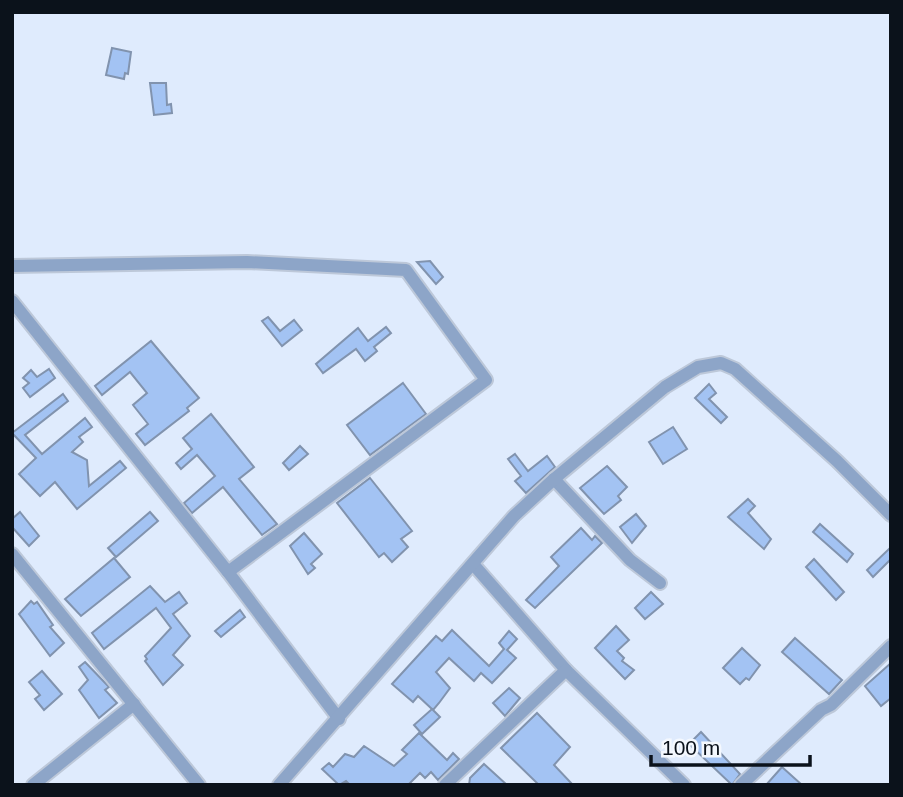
<svg xmlns="http://www.w3.org/2000/svg" width="903" height="797" viewBox="0 0 903 797" font-family="Arial,sans-serif">
<style>
.building{fill:#a3c3f3;stroke:#8193ae;stroke-width:2}
.lines{fill:none;stroke-linecap:round;stroke-linejoin:round}
.minor-casing{stroke:#bdc8d9;stroke-width:16}
.minor{stroke:#8da5c8;stroke-width:12}
</style>
<rect width="100%" height="100%" fill="#dfebfd"/>
<g class="building">
<polygon points="112,48 131,52 128,74 125,73 124,79 106,75"/>
<polygon points="150,83 166,83 167,105 171,104 172,113 154,115"/>
<polygon points="430,261 443,277 436,284 417,262"/>
<polygon points="268,317 280,331 294,320 302,330 282,346 262,321"/>
<polygon points="386,327 391,333 374,347 377,351 365,361 356,349 323,373 316,364 358,328 368,341"/>
<polygon points="151,341 199,398 187,408 189,411 145,445 136,434 148,424 133,405 147,393 130,372 102,395 95,386"/>
<polygon points="49,369 55,378 30,397 23,388 29,383 23,378 31,370 37,377"/>
<polygon points="403,383 426,414 370,455 347,425"/>
<polygon points="709,384 716,393 709,399 727,417 721,423 695,398"/>
<polygon points="63,394 68,401 25,435 42,454 85,418 92,427 79,437 83,442 72,452 87,460 89,486 120,461 126,468 77,509 55,482 40,496 19,474 36,458 12,433"/>
<polygon points="211,414 254,467 239,479 277,524 262,535 223,487 192,513 184,503 215,476 197,455 181,469 176,463 192,449 183,438"/>
<polygon points="673,427 687,449 663,464 649,442"/>
<polygon points="300,446 308,454 289,470 283,463"/>
<polygon points="515,454 528,471 547,456 555,467 526,493 515,481 521,476 508,459"/>
<polygon points="607,466 627,487 618,496 621,500 604,514 580,488"/>
<polygon points="370,478 412,531 401,539 408,547 392,562 384,553 379,557 337,503"/>
<polygon points="748,499 755,506 748,513 771,539 764,549 728,517"/>
<polygon points="20,512 39,536 29,546 12,527 12,519"/>
<polygon points="150,512 158,521 116,557 108,548"/>
<polygon points="636,514 646,526 632,543 620,527"/>
<polygon points="820,524 853,554 847,562 813,532"/>
<polygon points="581,528 592,540 595,536 602,543 535,608 526,600 559,566 551,557"/>
<polygon points="304,533 322,554 311,564 315,568 308,574 290,546"/>
<polygon points="891,547 891,559 873,577 867,570"/>
<polygon points="114,558 130,577 81,616 65,599"/>
<polygon points="814,559 844,592 836,600 806,567"/>
<polygon points="150,586 165,602 179,592 187,603 173,614 190,636 173,655 183,665 163,685 145,661 147,659 145,656 171,628 156,608 104,649 92,633"/>
<polygon points="651,592 663,604 645,619 635,608"/>
<polygon points="31,601 34,604 37,602 53,625 50,627 64,643 50,656 19,614"/>
<polygon points="240,610 245,617 221,637 215,631"/>
<polygon points="616,626 629,640 617,651 624,658 622,661 634,670 625,679 595,648"/>
<polygon points="452,630 489,666 504,649 499,643 509,631 517,639 507,650 516,658 492,683 481,673 474,681 449,658 436,672 450,688 439,703 433,710 418,696 413,702 392,684 436,636 442,641"/>
<polygon points="795,638 842,680 829,694 782,652"/>
<polygon points="742,648 760,665 749,680 746,678 740,684 723,668"/>
<polygon points="85,662 109,687 105,690 117,703 99,718 79,690 88,680 79,667"/>
<polygon points="891,663 891,698 881,706 865,686"/>
<polygon points="42,671 62,694 44,710 35,699 40,695 29,682"/>
<polygon points="509,688 520,698 505,716 493,703"/>
<polygon points="432,709 440,717 422,734 414,725"/>
<polygon points="537,713 570,747 554,765 573,785 539,785 501,748"/>
<polygon points="701,732 740,774 732,785 689,744"/>
<polygon points="419,733 447,760 453,753 459,759 438,780 431,772 425,778 420,773 408,785 350,785 346,781 339,785 322,769 329,763 333,767 345,754 354,757 364,746 394,766 407,754 402,750"/>
<polygon points="484,764 507,785 469,785 470,778"/>
<polygon points="782,767 802,785 766,785"/>
</g>
<g class="lines">
<defs>
<g id="minor">
<polyline points="12,266 247,262 406,270 486,380 228,572"/>
<polyline points="12,301 228,572 339,719"/>
<polyline points="554,479 630,560 660,583"/>
<polyline points="12,554 199,785"/>
<polyline points="473,564 566,670 684,785"/>
<polyline points="33,785 134,704"/>
<polyline points="279,785 514,516 554,479 665,387 698,367 721,363 735,369 837,461 891,515"/>
<polyline points="445,785 566,670"/>
<polyline points="741,785 821,710 831,705 891,646"/>
</g>
</defs>
<use href="#minor" class="minor-casing"/>
<use href="#minor" class="minor"/>
</g>
<rect width="903" height="797" fill="none" stroke="#0b121b" stroke-width="28"/>
<path d="M651 755v10h159v-10" fill="none" stroke="#0b121b" stroke-width="3.5"/>
<text x="662" y="755" font-size="21" fill="#0b121b" stroke="#f4f8fe" stroke-width="5" paint-order="stroke">100 m</text>
</svg>
